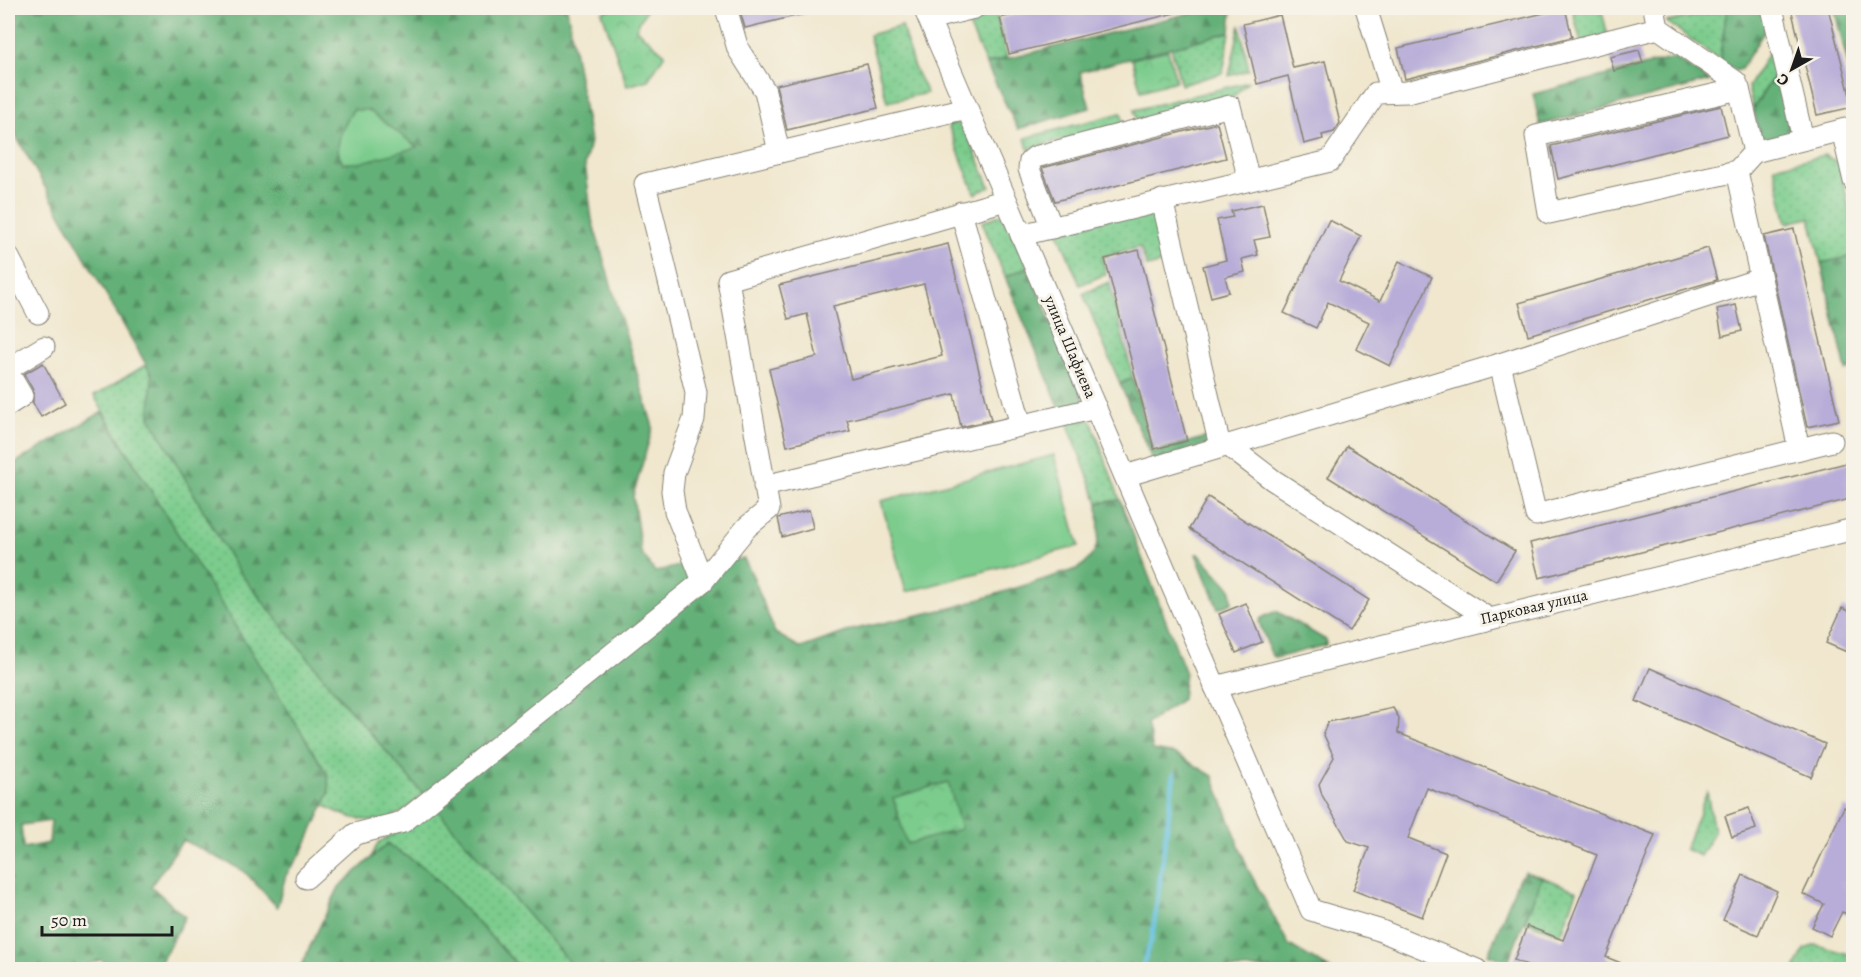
<svg xmlns="http://www.w3.org/2000/svg" width="1861" height="977" viewBox="0 0 1861 977" font-family="Alegreya,serif">
<style>
.grass{fill:url(#grass-dots);stroke:#4c7454;stroke-width:1.5}
.forest{fill:url(#forest-firs);stroke:#40664a;stroke-width:1.5;fill-rule:evenodd}
.park{fill:url(#park-crowns);stroke:#4c7454;stroke-width:1.5}
.garden{fill:#7bcc8d;stroke:#4c7454;stroke-width:1.5}
.lines{fill:none;stroke-linecap:round;stroke-linejoin:round}
.stream{stroke:#60bfde;stroke-width:5}
.building{fill:#b8add8;fill-rule:evenodd}
.minor-casing{stroke:#868275;stroke-width:23}
.minor{stroke:#fff;stroke-width:21}
.labels{text-anchor:middle;dominant-baseline:central;stroke-width:6;stroke-linejoin:round;paint-order:stroke}
.street-label{font-size:16px;fill:#1c1c1c;stroke:#f7f3e8}
</style>
<defs>
<pattern id="grass-dots" width="8" height="8" patternUnits="userSpaceOnUse" patternTransform="scale(1.5)"><rect width="8" height="8" fill="#7bcc8d"/><path d="M2 2h.1M6 6h.1" fill="none" stroke="#6aaf79" stroke-width="1.8" stroke-linecap="round"/></pattern>
<pattern id="forest-firs" width="22" height="20" patternUnits="userSpaceOnUse" patternTransform="scale(1.5)"><rect width="22" height="20" fill="#64b078"/><path d="M5 1l3.5 6h-7zM16 11l3.5 6h-7z" fill="#528e62"/></pattern>
<pattern id="park-crowns" width="20" height="18" patternUnits="userSpaceOnUse" patternTransform="scale(1.5)"><rect width="20" height="18" fill="#7bcc8d"/><path d="M2 6a3 3 0 1 1 6 0M12 15a3 3 0 1 1 6 0" fill="none" stroke="#6aaf79"/></pattern>
</defs>
<rect width="100%" height="100%" fill="#f7f3e8"/>
<filter id="ink" filterUnits="userSpaceOnUse"><feTurbulence type="fractalNoise" baseFrequency=".0167" numOctaves="2"/><feDisplacementMap in="SourceGraphic" scale="12" xChannelSelector="R" yChannelSelector="G"/><feConvolveMatrix kernelMatrix="1 2 1 2 8 2 1 2 1" color-interpolation-filters="sRGB"/></filter>
<filter id="wash" filterUnits="userSpaceOnUse"><feTurbulence type="fractalNoise" baseFrequency=".008" numOctaves="4" result="noise"/><feDisplacementMap in="SourceGraphic" scale="24" xChannelSelector="R" yChannelSelector="G"/><feGaussianBlur stdDeviation="1.35" result="paint"/><feColorMatrix in="noise" values="0 0 0 0 0 0 0 0 0 0 0 0 0 0 0 0 0 1.4 0 .05"/><feComposite in="paint" operator="in"/></filter>
<g filter="url(#wash)">
<rect width="100%" height="100%" fill="#f0e7ce"/>
<g class="grass">
<polygon points="1572,8 1601,8 1608,36 1581,43"/>
<polygon points="1727,9 1720,56 1722,62 1667,22"/>
<polygon points="996,12 1007,58 986,64 967,21"/>
<polygon points="1240,25 1249,70 1229,76"/>
<polygon points="902,26 913,65 927,93 887,102 869,35"/>
<polygon points="1230,32 1223,73 1181,85 1171,47"/>
<polygon points="1775,42 1780,66 1753,109 1748,87"/>
<polygon points="1248,82 1233,97 1137,121 1134,110"/>
<polygon points="1121,113 1124,124 1028,149 1025,138"/>
<polygon points="962,122 990,187 975,194 948,125"/>
<polygon points="1824,155 1839,163 1853,226 1854,256 1821,263 1810,218 1787,223 1774,167"/>
<polygon points="1156,206 1170,261 1147,267 1140,247 1102,257 1106,274 1080,285 1058,232"/>
<polygon points="1002,214 1028,267 1005,277 982,222"/>
<polygon points="1109,282 1133,378 1120,384 1083,294"/>
<path d="M147,364l5,11 -2,42 189,280 84,96c-6,6 -13,14 -21,19 -25,17 -57,6 -80,-8l7,-11 -235,-397z"/>
<polygon points="1091,420 1120,500 1098,503 1067,422"/>
<polygon points="1707,792 1714,832 1700,856 1685,849"/>
<polygon points="437,808 575,969 521,969 428,870 371,858 378,843"/>
<polygon points="1542,877 1577,891 1561,934 1525,921"/>
<polygon points="1816,945 1853,955 1853,969 1795,969 1804,949"/>
</g>
<g class="forest">
<path d="M8,8h559l23,133 -5,23 7,56 61,207 -20,69 8,56 14,20 41,-10 48,-3 9,17 22,57 26,15 54,-19 100,-22 122,-38c28,-18 21,-37 21,-66l22,-3 65,171 -3,28 -35,25 6,26 23,4 37,22 35,93 41,76 41,24h-755l-236,-272 -103,-129 -86,-151 2,-42 -144,-253z"/>
<polygon points="1209,8 1232,8 1230,32 1080,72 1090,108 1018,129 986,64"/>
<polygon points="1727,8 1762,8 1767,27 1741,69 1735,71 1722,62 1720,56"/>
<polygon points="1834,8 1853,8 1853,85"/>
<polygon points="1674,58 1710,81 1540,125 1533,94"/>
<polygon points="1780,66 1796,134 1762,144 1753,109"/>
<polygon points="1853,256 1853,369 1846,370 1821,263"/>
<polygon points="1028,267 1085,403 1061,411 1005,277"/>
<polygon points="1133,378 1153,452 1211,436 1213,443 1153,462 1120,384"/>
<path d="M102,412l226,363 1,18 -26,58 -17,24 -9,32 -33,-36 -61,-31 -32,46 34,31 -28,52h-32l-25,-9 -24,9h-68v-502zM51,821l-2,22 -26,5 -2,-23z"/>
<polygon points="1196,554 1199,554 1231,589 1232,603 1218,609"/>
<polygon points="1276,611 1326,640 1326,645 1276,658 1272,656 1259,622 1261,618"/>
<polygon points="387,844 428,870 521,969 299,969 339,887"/>
<polygon points="1525,872 1542,877 1508,962 1488,954 1519,878"/>
</g>
<g class="park">
<polygon points="613,8 643,8 646,10 636,29 665,54 648,80 627,86 602,12"/>
<polygon points="1168,50 1176,81 1141,91 1132,59"/>
<polygon points="948,782 961,829 907,844 893,798"/>
</g>
<g class="garden">
<path d="M353,110h15l49,37 -58,16h-16c-12,-16 1,-38 10,-53z"/>
<polygon points="1054,455 1079,546 906,592 881,501"/>
</g>
<g class="lines">
<polyline class="stream" points="1141,970 1152,939 1174,774"/>
</g>
<g id="blocks">
<g class="building">
<polygon points="739,8 807,8 808,13 745,28"/>
<polygon points="1042,8 1174,8 1175,13 1009,54 1000,18"/>
<polygon points="1565,8 1572,37 1405,79 1398,48"/>
<polygon points="1791,8 1828,8 1853,107 1817,115"/>
<polygon points="1280,15 1293,68 1325,61 1340,123 1334,132 1322,135 1323,139 1304,144 1288,76 1257,84 1243,24"/>
<polygon points="1639,50 1643,63 1614,71 1610,57"/>
<polygon points="867,64 878,108 787,130 776,85"/>
<polygon points="1721,106 1728,135 1558,179 1551,146"/>
<polygon points="1217,123 1226,158 1055,201 1042,168"/>
<polygon points="1263,204 1270,237 1254,240 1258,255 1242,259 1245,272 1225,277 1229,292 1211,297 1203,266 1226,260 1217,220 1233,217 1231,211"/>
<polygon points="1329,220 1361,236 1339,281 1380,301 1399,261 1432,277 1390,366 1356,349 1369,322 1328,302 1316,328 1284,313"/>
<polygon points="1794,229 1839,420 1807,427 1764,236"/>
<path d="M948,244l43,176 -30,7 -7,-33 -107,26 3,11 -63,15 -18,-77 48,-12 -10,-43 -19,5 -9,-34zM924,284l18,72 -91,23 -18,-73z"/>
<polygon points="1708,248 1717,280 1528,335 1519,303"/>
<polygon points="1139,250 1187,441 1154,449 1105,259"/>
<polygon points="1736,305 1742,331 1722,336 1717,309"/>
<polygon points="43,363 65,403 41,417 33,403 33,390 24,374"/>
<polygon points="1347,446 1515,551 1496,581 1328,477"/>
<polygon points="1854,461 1854,498 1539,578 1530,543"/>
<polygon points="1208,497 1369,600 1349,631 1189,529"/>
<polygon points="809,510 813,528 782,537 778,518"/>
<polygon points="1246,603 1262,642 1236,653 1219,614"/>
<polygon points="1842,608 1854,613 1854,655 1826,643"/>
<polygon points="1650,668 1825,744 1811,777 1636,701"/>
<polygon points="1393,708 1399,718 1398,733 1655,835 1606,957 1636,969 1537,969 1514,960 1527,926 1563,940 1597,855 1427,788 1408,838 1446,853 1422,917 1353,890 1369,848 1348,841 1322,795 1319,784 1334,757 1323,733 1328,722"/>
<polygon points="1844,807 1854,812 1854,917 1842,912 1830,936 1812,927 1824,904 1803,894"/>
<polygon points="1749,808 1756,829 1732,837 1725,816"/>
<polygon points="1743,875 1777,891 1758,935 1723,920"/>
</g>
</g>
</g>
<g filter="url(#ink)">
<use href="#blocks" fill-opacity="0" stroke="#868275" stroke-width="1.5"/>
<g class="lines">
<defs>
<g id="minor">
<polyline points="726,8 738,49 765,91 779,152"/>
<polyline points="924,8 1311,910 1379,930 1477,970"/>
<polyline points="1366,8 1392,92"/>
<polyline points="1654,8 1658,28 1736,82 1739,89 1754,152 1737,171 1799,449"/>
<polyline points="1772,8 1803,139"/>
<polyline points="929,19 974,8"/>
<polyline points="1842,130 1854,181"/>
<polyline points="1754,152 1854,127"/>
<polyline points="1737,171 1549,213 1536,136 1739,89"/>
<polyline points="1162,200 1220,446"/>
<polyline points="961,212 1021,425"/>
<polyline points="1052,228 1029,169 1030,161 1035,157 1230,106 1249,180"/>
<polyline points="1021,235 1330,161 1376,93 1407,92 1658,28"/>
<polyline points="8,256 38,313"/>
<polyline points="1500,364 1536,515 1832,441"/>
<polyline points="8,369 44,347"/>
<polyline points="8,372 22,396 8,405"/>
<polyline points="1226,444 1273,480 1488,618"/>
<polyline points="1125,476 1500,364 1760,279"/>
<polyline points="764,486 1096,408"/>
<polyline points="703,581 675,511 672,491 674,473 694,419 696,392 645,184 967,108"/>
<polyline points="1215,687 1854,529"/>
<polyline points="306,878 355,834 403,822 703,581 747,527 769,509 728,280 1006,200"/>
</g>
</defs>
<use href="#minor" class="minor-casing"/>
<use href="#minor" class="minor"/>
</g>
</g>
<g class="labels">
<g class="street-label">
<text transform="translate(1070 347) rotate(67)">улица Шафиева</text>
<text transform="translate(1534 607) rotate(-13)">Парковая улица</text>
</g>
</g>
<rect width="1861" height="977" fill="none" stroke="#f7f3e8" stroke-width="30"/>
<g transform="translate(1792 69) rotate(220)" stroke="#f7f3e8" stroke-width="4.5" paint-order="stroke">
<path d="M0-4.5L10 22L0 15L-10 22Z" fill="#1c1c1c"/>
<text y="-9" font-size="16" font-weight="bold" text-anchor="middle" fill="#1c1c1c">С</text>
</g>
<path d="M42 926v9h130v-9" fill="none" stroke="#1c1c1c" stroke-width="3"/>
<text x="51" y="926" font-size="18" fill="#1c1c1c" stroke="#f7f3e8" stroke-width="4.5" paint-order="stroke">50 m</text>
</svg>
